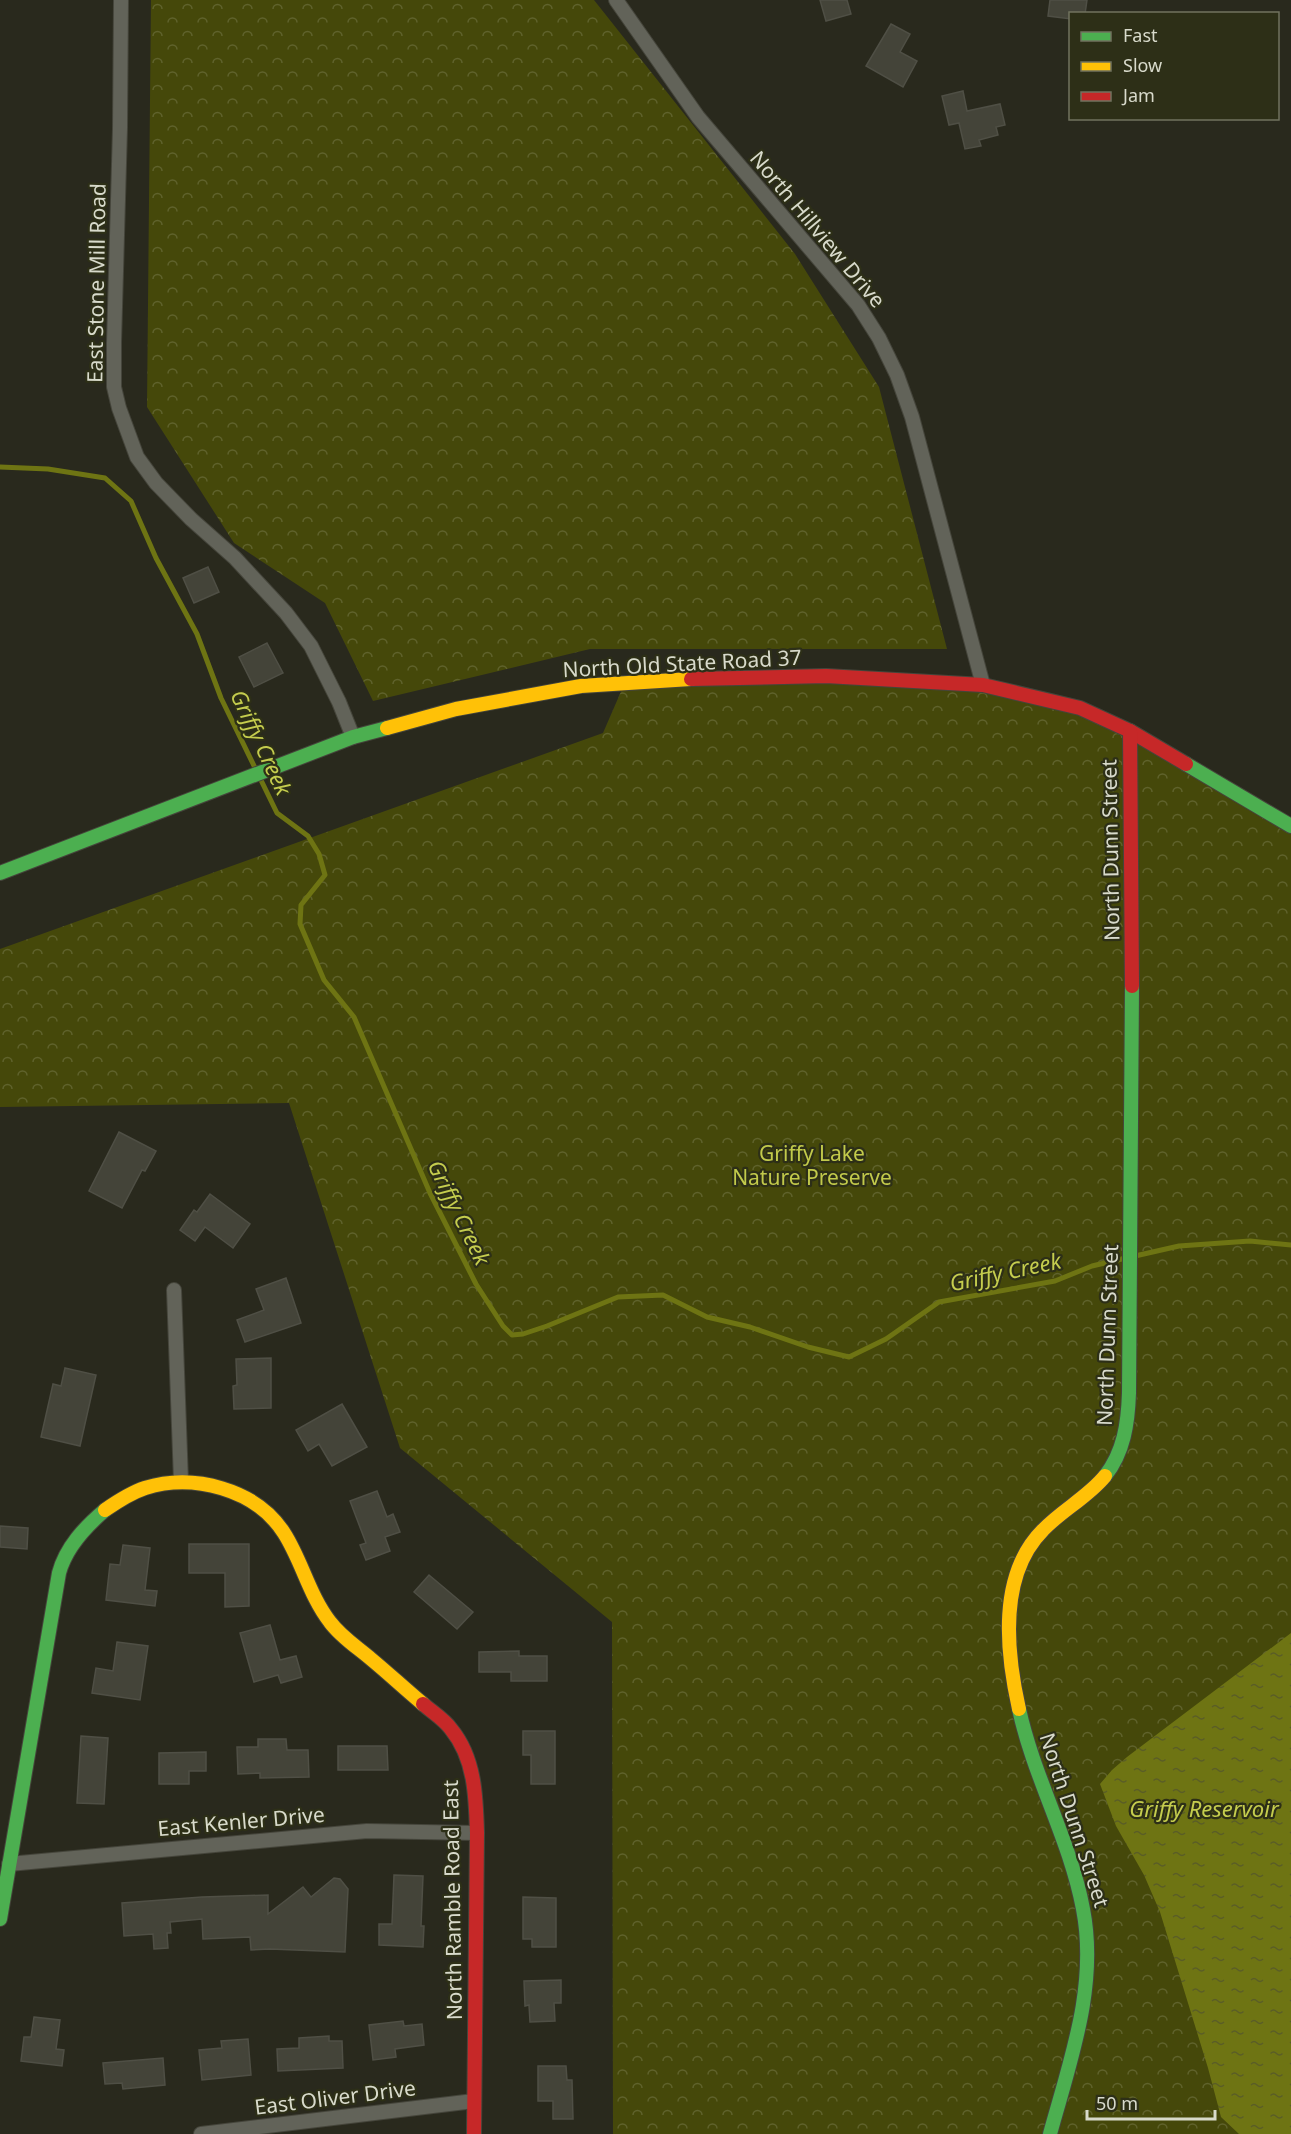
<svg xmlns="http://www.w3.org/2000/svg" width="1291" height="2134" viewBox="0 0 1291 2134" font-family="'Noto Sans',sans-serif">
<style>
.park{fill:url(#park-crowns)}
.water{fill:url(#water-ripples)}
.lines{fill:none;stroke-linecap:round;stroke-linejoin:round}
.stream{stroke:#6e7413;stroke-width:5}
.building{fill:#444439;stroke:#4f4f45;stroke-width:1.5}
.street-casing{stroke:#45453b;stroke-width:16}
.fast-casing{stroke:#45453b;stroke-width:16}
.slow-casing{stroke:#45453b;stroke-width:16}
.jam-casing{stroke:#45453b;stroke-width:16}
.street{stroke:#626359;stroke-width:14}
.fast{stroke:#4caf50;stroke-width:14}
.slow{stroke:#ffc107;stroke-width:14}
.jam{stroke:#c62828;stroke-width:14}
.labels{text-anchor:middle;dominant-baseline:central;stroke-width:4.5;stroke-linejoin:round;paint-order:stroke}
.street-label{font-size:21px;fill:#d8dacb;stroke:#2d2f17}
.park-label{font-size:21px;fill:#c2ca4b;stroke:#2d2f17}
.water-label{font-size:22px;font-style:italic;fill:#c5cd4e;stroke:#2d2f17}
</style>
<defs>
<pattern id="park-crowns" width="20" height="18" patternUnits="userSpaceOnUse" patternTransform="scale(1.5)"><rect width="20" height="18" fill="#45480a"/><path d="M2 6a3 3 0 1 1 6 0M12 15a3 3 0 1 1 6 0" fill="none" stroke="#5f622c"/></pattern>
<pattern id="water-ripples" width="26" height="14" patternUnits="userSpaceOnUse" patternTransform="scale(1.5)"><rect width="26" height="14" fill="#6e7413"/><path d="M2 4q2-2 4 0t4 0M15 11q2-2 4 0t4 0" fill="none" stroke="#5a5d26"/></pattern>
</defs>
<rect width="100%" height="100%" fill="#29291d"/>
<g class="park">
<polygon points="151,0 594,0 795,254 879,387 947,649 590,649 373,701 325,603 234,543 147,407"/>
<polygon points="626,680 983,685 1080,708 1291,826 1291,2134 613,2134 612,1622 400,1448 289,1103 0,1107 0,949 603,733"/>
</g>
<polygon class="water" points="1291,1633 1291,2134 1239,2134 1221,2117 1208,2068 1160,1912 1144,1875 1116,1826 1100,1784 1112,1770 1127,1757"/>
<g class="lines">
<g class="stream">
<polyline points="0,467 48,469 105,478 131,501 156,558 197,634 221,698 277,813 308,836 319,854 325,875 301,905 300,924 324,980 354,1017 430,1193 476,1284 503,1326 512,1335 523,1334 547,1326 618,1297 663,1295 707,1317 750,1327 808,1347 849,1357 886,1339 939,1302 1055,1281 1092,1266 1126,1258"/>
<polyline points="1135,1256 1179,1246 1250,1241 1291,1245"/>
</g>
</g>
<g class="building">
<polygon points="820,0 847,0 851,14 826,21"/>
<polygon points="1050,0 1087,0 1085,14 1071,14 1071,19 1048,16"/>
<polygon points="891,24 910,34 900,52 917,61 903,87 866,66"/>
<polygon points="963,91 967,111 1000,104 1005,125 996,127 998,135 979,140 981,146 965,149 959,123 949,125 942,96"/>
<polygon points="208,567 219,592 194,603 183,578"/>
<polygon points="267,643 283,673 254,687 239,657"/>
<polygon points="119,1132 156,1151 145,1171 142,1170 122,1208 89,1191"/>
<polygon points="210,1194 250,1224 233,1248 205,1227 195,1241 180,1230 194,1210 197,1212"/>
<polygon points="286,1278 301,1323 245,1342 237,1320 264,1310 256,1289"/>
<polygon points="271,1358 271,1408 234,1409 233,1386 237,1385 236,1359"/>
<polygon points="65,1368 96,1375 80,1446 41,1437 53,1384 61,1386"/>
<polygon points="342,1404 367,1447 332,1466 319,1444 308,1451 296,1430"/>
<polygon points="377,1491 387,1517 393,1514 400,1532 385,1537 390,1551 366,1560 360,1545 366,1543 350,1501"/>
<polygon points="0,1526 28,1528 27,1549 0,1547"/>
<polygon points="189,1544 249,1544 249,1606 225,1607 225,1573 189,1573"/>
<polygon points="123,1545 150,1548 145,1590 157,1591 155,1606 106,1600 110,1564 120,1565"/>
<polygon points="429,1575 473,1612 457,1629 414,1592"/>
<polygon points="270,1625 280,1660 296,1656 302,1677 281,1683 278,1675 254,1682 240,1633"/>
<polygon points="117,1642 148,1646 140,1700 92,1693 96,1668 113,1671"/>
<polygon points="519,1651 519,1656 547,1656 547,1681 511,1681 511,1672 479,1672 479,1652"/>
<polygon points="523,1731 555,1731 555,1784 531,1784 531,1755 523,1755"/>
<polygon points="81,1736 108,1738 104,1804 77,1803"/>
<polygon points="258,1739 286,1739 287,1750 308,1750 309,1777 260,1778 260,1773 238,1774 237,1747 258,1747"/>
<polygon points="338,1746 387,1746 388,1770 338,1770"/>
<polygon points="206,1752 206,1771 189,1771 189,1784 159,1784 159,1753"/>
<polygon points="394,1875 423,1876 421,1926 424,1926 423,1947 379,1945 379,1924 392,1924"/>
<polygon points="334,1878 340,1879 348,1889 345,1952 270,1949 251,1950 250,1937 203,1939 202,1919 170,1922 171,1933 167,1933 168,1948 154,1949 153,1934 124,1936 122,1903 202,1897 268,1895 268,1914 303,1887 311,1897"/>
<polygon points="523,1897 556,1898 556,1947 532,1947 532,1939 523,1939"/>
<polygon points="561,1980 561,2003 554,2003 555,2021 530,2022 529,2005 525,2006 524,1981"/>
<polygon points="34,2017 60,2020 56,2049 64,2050 62,2066 21,2061 24,2037 31,2037"/>
<polygon points="403,2021 404,2026 422,2024 424,2045 395,2049 396,2057 373,2060 369,2025"/>
<polygon points="329,2036 329,2041 342,2041 343,2068 278,2071 277,2049 299,2048 299,2038"/>
<polygon points="248,2039 251,2075 202,2080 199,2050 222,2048 221,2041"/>
<polygon points="163,2058 165,2085 123,2089 122,2083 105,2084 103,2063"/>
<polygon points="538,2066 566,2066 567,2080 572,2080 573,2119 553,2119 553,2101 538,2101"/>
</g>
<g class="lines">
<defs>
<g id="street">
<polyline points="121,0 120,128 114,343 114,387 119,408 137,457 156,483 191,519 235,558 286,613 311,646 339,702 353,737"/>
<polyline points="616,0 698,117 858,305 879,338 897,375 912,417 983,685"/>
<polyline points="174,1290 181,1481"/>
<polyline points="9,1864 367,1831 477,1833"/>
<polyline points="201,2134 474,2101"/>
</g>
<g id="fast">
<polyline points="1186,764 1291,826"/>
<polyline points="0,873 353,737 387,728"/>
<path d="M1105,1476c19,-24 23,-53 24,-83l3,-407"/>
<path d="M1019,1709c15,69 51,131 64,200 15,77 -13,152 -33,225"/>
<path d="M0,1919l59,-346c7,-26 26,-46 46,-63"/>
</g>
<g id="slow">
<polyline points="387,728 456,709 581,686 691,679"/>
<path d="M105,1510c13,-9 25,-17 40,-22 48,-15 111,1 139,45 18,28 25,62 46,89 11,15 27,25 41,37 17,14 34,30 52,45"/>
<path d="M1019,1709c-13,-58 -21,-134 24,-179 19,-20 45,-33 62,-54"/>
</g>
<g id="jam">
<polyline points="691,679 826,676 983,685 1080,708 1130,731 1186,764"/>
<polyline points="1130,731 1132,986"/>
<path d="M423,1704c9,8 21,15 28,25 24,29 25,68 26,104l-3,301"/>
</g>
</defs>
<use href="#street" class="street-casing"/>
<use href="#fast" class="fast-casing"/>
<use href="#slow" class="slow-casing"/>
<use href="#jam" class="jam-casing"/>
<use href="#street" class="street"/>
<use href="#fast" class="fast"/>
<use href="#slow" class="slow"/>
<use href="#jam" class="jam"/>
</g>
<g class="labels">
<g class="street-label">
<text transform="translate(818 229) rotate(50)">North Hillview Drive</text>
<text transform="translate(96 283) rotate(-89)">East Stone Mill Road</text>
<text transform="translate(682 663) rotate(-3)">North Old State Road 37</text>
<text transform="translate(1110 850) rotate(-91)">North Dunn Street</text>
<text transform="translate(1107 1335) rotate(-88)">North Dunn Street</text>
<text transform="translate(1075 1820) rotate(72)">North Dunn Street</text>
<text transform="translate(241 1821) rotate(-5)">East Kenler Drive</text>
<text transform="translate(452 1900) rotate(-91)">North Ramble Road East</text>
<text transform="translate(335 2097) rotate(-7)">East Oliver Drive</text>
</g>
<g class="park-label">
<text x="812" y="1153">Griffy Lake<tspan x="812" dy="24">Nature Preserve</tspan></text>
</g>
<g class="water-label">
<text transform="translate(262 742) rotate(65)">Griffy Creek</text>
<text transform="translate(460 1212) rotate(64)">Griffy Creek</text>
<text transform="translate(1005 1271) rotate(-12)">Griffy Creek</text>
<text x="1204" y="1808">Griffy Reservoir</text>
</g>
</g>
<rect x="1069" y="12" width="210" height="108" fill="#2d2f17" stroke="#71735f" stroke-width="1.5"/>
<rect x="1081" y="32" width="30" height="9" fill="#4caf50" stroke="#71735f" stroke-width="1.5"/>
<text x="1123" y="42" font-size="18" fill="#d8dacb">Fast</text>
<rect x="1081" y="62" width="30" height="9" fill="#ffc107" stroke="#71735f" stroke-width="1.5"/>
<text x="1123" y="72" font-size="18" fill="#d8dacb">Slow</text>
<rect x="1081" y="92" width="30" height="9" fill="#c62828" stroke="#71735f" stroke-width="1.5"/>
<text x="1123" y="102" font-size="18" fill="#d8dacb">Jam</text>
<path d="M1087 2110v9h128v-9" fill="none" stroke="#d8dacb" stroke-width="3"/>
<text x="1096" y="2110" font-size="18" fill="#d8dacb" stroke="#2d2f17" stroke-width="4.5" paint-order="stroke">50 m</text>
</svg>
